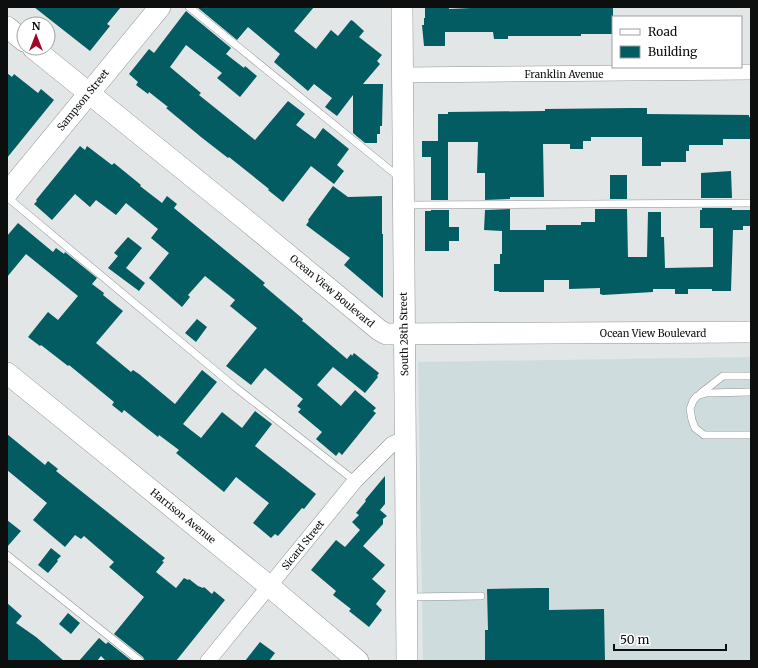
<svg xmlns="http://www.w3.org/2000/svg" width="758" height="668" viewBox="0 0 758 668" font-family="Merriweather,serif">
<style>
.built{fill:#cfdcdd}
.building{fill:#035c61}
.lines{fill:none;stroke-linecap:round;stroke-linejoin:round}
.lane-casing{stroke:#909494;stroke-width:8}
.street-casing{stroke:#909494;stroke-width:16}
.secondary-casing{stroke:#909494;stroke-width:22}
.lane{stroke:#fff;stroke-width:7}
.street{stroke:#fff;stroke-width:15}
.secondary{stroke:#fff;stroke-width:21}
.labels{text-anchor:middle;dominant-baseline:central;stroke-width:4;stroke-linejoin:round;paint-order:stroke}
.street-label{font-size:10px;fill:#0d0f0f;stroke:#fff}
</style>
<rect width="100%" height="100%" fill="#e2e6e7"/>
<polygon class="built" points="751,357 751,661 423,661 418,362"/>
<g class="building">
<polygon points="34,7 121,7 107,24 110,26 90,51"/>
<polygon points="197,7 314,7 294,31 316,49 331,30 338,36 351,20 353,21 364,31 359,37 382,55 377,61 380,64 363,84 383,84 382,126 380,126 380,134 377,134 377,143 365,143 353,133 353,95 337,116 325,107 332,98 314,84 308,91 274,62 280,54 248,27 237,40"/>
<polygon points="425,7 449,7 449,9 493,7 613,7 613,34 581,34 581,36 508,36 508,39 494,39 493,32 445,32 445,46 424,46 422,25 424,25 424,18 425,18"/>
<polygon points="186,11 231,48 226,54 244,68 245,66 257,76 240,97 217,78 222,73 186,45 170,67 201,93 199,95 255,140 288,101 305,114 296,125 315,139 323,128 349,149 337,165 344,171 334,184 311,166 283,202 268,190 269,189 229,157 228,158 201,137 166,108 168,107 149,92 148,94 136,85 138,82 129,74 149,49 154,53"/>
<polygon points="7,73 12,77 14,74 38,93 41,89 54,100 7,158"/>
<polygon points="631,108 647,108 647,114 749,115 749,117 751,117 751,139 723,139 723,145 689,145 689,151 686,151 686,162 661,162 661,166 642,166 642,137 591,137 591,141 583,141 583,149 570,149 570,144 543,144 544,197 510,197 510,199 485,200 485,173 477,173 478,142 448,142 448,200 431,200 431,157 422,157 422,141 438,141 438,114 448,114 448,112 545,111 545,109"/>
<polygon points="80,146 85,150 87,146 112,165 114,163 141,185 140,186 162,203 167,196 177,204 174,208 265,283 263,285 303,319 302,321 305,323 347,359 351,354 352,356 354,353 379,373 377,376 378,377 365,393 333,367 317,385 341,406 355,390 376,408 373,411 376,413 342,455 339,452 336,456 316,439 322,432 298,412 301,409 297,406 303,399 265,368 251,385 226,366 257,328 230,306 235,300 205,276 188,295 190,297 182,307 149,278 169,253 151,238 158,229 126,203 116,215 96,200 90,207 75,194 52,220 34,204 37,201 36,200"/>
<polygon points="731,171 732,198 701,198 701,173"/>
<rect x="610" y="175" width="17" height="24"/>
<polygon points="333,186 348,197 382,196 382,234 383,234 383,298 344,265 350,258 306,225 309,221 308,220"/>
<polygon points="702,208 732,208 732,210 750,210 750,226 743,226 743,230 733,230 731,291 712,291 712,289 688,289 688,294 675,294 675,289 653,289 653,292 603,295 600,294 600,288 569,289 569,280 544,280 544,292 499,292 499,291 494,291 494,264 500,264 500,254 502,254 502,231 484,230 485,210 510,209 510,230 546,230 546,225 581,225 581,222 595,222 595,209 627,209 628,257 647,257 648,212 661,212 661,237 664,237 665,268 713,267 713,228 700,228 700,210 702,210"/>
<polygon points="431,210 449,210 449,227 459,227 459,241 449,241 449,251 425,251 425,211 431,211"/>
<polygon points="18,223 53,252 56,248 64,254 65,252 97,278 92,284 104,293 103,295 123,311 96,343 131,372 133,370 139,374 175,404 202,370 217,382 183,424 201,438 222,412 242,428 255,411 272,424 255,446 316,494 304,509 302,508 278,536 275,534 271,538 253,523 269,503 236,477 224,492 176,453 179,450 159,435 158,437 144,426 124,410 122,413 112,405 114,402 69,365 68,366 41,345 40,346 28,337 48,312 58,320 78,296 26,254 7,277 7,236"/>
<polygon points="128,237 142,248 126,268 145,283 139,291 108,268 118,256 114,253"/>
<polygon points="197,319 207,327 196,342 185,333"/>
<polygon points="7,434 45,465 48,461 58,469 56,471 165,558 162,561 164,562 156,572 176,588 184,578 188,580 189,579 198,586 203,588 204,587 212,594 214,591 225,600 176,661 145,661 143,657 114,634 144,597 109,567 114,562 84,536 81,539 75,535 65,547 33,520 47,503 7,470"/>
<polygon points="385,476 385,504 380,510 387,516 383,519 383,524 363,546 385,565 372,579 386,591 376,604 382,610 369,627 349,611 351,609 333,595 336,591 311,570 336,540 345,547 360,530 352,522 359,515 356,513 366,501 365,500"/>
<polygon points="7,520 21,531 7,547"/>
<polygon points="51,548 61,556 57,560 58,561 48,573 38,565"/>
<polygon points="538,588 549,588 549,610 604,609 605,661 485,661 485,630 488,630 487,589"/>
<polygon points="7,603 22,616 16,623 36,637 64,661 7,661"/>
<polygon points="68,613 80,623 71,634 59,624"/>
<polygon points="99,638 106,644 108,642 132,661 106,661 101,656 97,661 79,661"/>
<polygon points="260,642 275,653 269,661 245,661"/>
</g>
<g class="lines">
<defs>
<g id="lane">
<polyline points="189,7 400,178"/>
<polyline points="7,197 235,387 355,481"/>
<polyline points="405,205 751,203"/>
<polyline points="751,392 706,393 697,396 693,401 690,409 692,420 695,428 704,435 751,435"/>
<polyline points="701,393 723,376 751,376"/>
<polyline points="7,555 140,661"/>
<polyline points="408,597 481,596"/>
</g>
<g id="street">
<polyline points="402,75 751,72"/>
<polyline points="208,661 355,481 392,444 405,438"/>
</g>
<g id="secondary">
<polyline points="402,7 407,661"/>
<polyline points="7,27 24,41"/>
<polyline points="33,48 241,216 379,330 386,334 751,332"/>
<polyline points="7,193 160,7"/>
<polyline points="7,373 269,586 358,661"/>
</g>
</defs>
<use href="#lane" class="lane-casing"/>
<use href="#street" class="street-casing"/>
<use href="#secondary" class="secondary-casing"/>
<use href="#lane" class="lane"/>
<use href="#street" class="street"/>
<use href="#secondary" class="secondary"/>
</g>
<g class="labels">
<g class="street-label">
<text x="564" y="74">Franklin Avenue</text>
<text transform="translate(83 100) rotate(-51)">Sampson Street</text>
<text transform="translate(332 291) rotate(40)">Ocean View Boulevard</text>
<text x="653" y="333">Ocean View Boulevard</text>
<text transform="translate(404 334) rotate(-91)">South 28th Street</text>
<text transform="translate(183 516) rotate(39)">Harrison Avenue</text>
<text transform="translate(303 545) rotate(-51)">Sicard Street</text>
</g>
</g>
<rect width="758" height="668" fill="none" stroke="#0d0f0f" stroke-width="16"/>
<rect x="612" y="16" width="130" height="52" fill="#ffffff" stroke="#9e9f9f"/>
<rect x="620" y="29" width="20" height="6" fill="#ffffff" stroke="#9e9f9f"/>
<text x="648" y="36" font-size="12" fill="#0d0f0f">Road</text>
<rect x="620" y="46" width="20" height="12" fill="#035c61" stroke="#9e9f9f"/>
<text x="648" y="56" font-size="12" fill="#0d0f0f">Building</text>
<g transform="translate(36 36)"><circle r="19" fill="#ffffff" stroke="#9e9f9f"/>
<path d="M0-3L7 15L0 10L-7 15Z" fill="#a20325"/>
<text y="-6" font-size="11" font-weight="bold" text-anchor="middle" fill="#0d0f0f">N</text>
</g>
<path d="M614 644v6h112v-6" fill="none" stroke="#0d0f0f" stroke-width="2"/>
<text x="620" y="644" font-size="12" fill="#0d0f0f" stroke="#ffffff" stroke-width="3" paint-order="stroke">50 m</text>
</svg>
